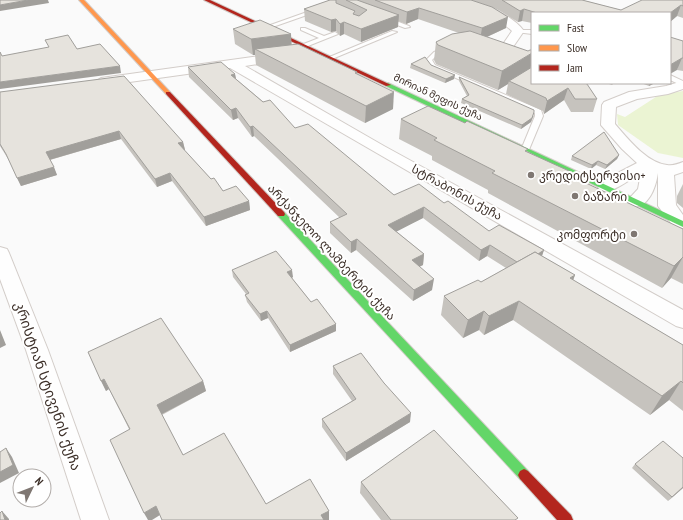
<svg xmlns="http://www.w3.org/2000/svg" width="683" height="520" viewBox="0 0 683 520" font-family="'PT Sans Narrow','Noto Sans Georgian',sans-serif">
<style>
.green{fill:#ebf4d3}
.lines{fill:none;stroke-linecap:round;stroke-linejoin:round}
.lane-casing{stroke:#d3cdc9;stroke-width:2}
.street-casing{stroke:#d3cdc9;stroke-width:2}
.fast-casing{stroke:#d3cdc9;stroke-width:2}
.slow-casing{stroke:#d3cdc9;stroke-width:2}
.jam-casing{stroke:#d3cdc9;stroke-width:2}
.lane{fill:#fefefe;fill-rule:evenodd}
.street{fill:#fefefe;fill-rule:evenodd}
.fast{fill:#63d668;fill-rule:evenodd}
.slow{fill:#ff974d;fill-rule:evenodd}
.jam{fill:#b3261e;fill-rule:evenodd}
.wall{fill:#c6c3be}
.shaded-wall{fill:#a19f9b}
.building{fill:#e6e3dd;stroke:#a19f9b}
.poi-dot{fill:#7f7772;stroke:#fff;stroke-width:1.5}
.labels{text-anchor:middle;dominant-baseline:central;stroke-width:4;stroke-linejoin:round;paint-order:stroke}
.far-street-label{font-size:10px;fill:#3d3029;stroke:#fff}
.poi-label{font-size:12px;fill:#3d3029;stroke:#fff;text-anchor:start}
.street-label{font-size:12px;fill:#3d3029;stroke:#fff}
.near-street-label{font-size:14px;fill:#3d3029;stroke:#fff}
</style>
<rect width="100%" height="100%" fill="#fafafa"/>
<polygon class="green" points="683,91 683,158 658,153 618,125 617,114 625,117 659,95"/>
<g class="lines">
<defs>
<g id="lane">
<polygon points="337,0 343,0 344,2 267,29 262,28 338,1"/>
<polygon points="386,17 409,26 410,27 405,28 384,20 383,19"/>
<polygon points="301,28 305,28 324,36 335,32 338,34 303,48 300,46 301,45 319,38 301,30"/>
<polygon points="516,30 532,30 532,34 516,32"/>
<polygon points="392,31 397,32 332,59 327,58"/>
<polygon points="445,48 450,49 438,54 432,60 435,65 541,110 543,116 528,152 522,152 521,150 535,116 535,113 431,67 426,60 434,52"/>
<polygon points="670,75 683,81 683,86 670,80"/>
</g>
<g id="street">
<path d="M448,0c24,0 60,10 76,31l-11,16 8,7 11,7v9l-19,-10 -12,-13 11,-16c-17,-16 -41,-21 -63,-29z"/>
<polygon points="281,53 287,57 285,60 245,66 384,146 683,310 683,328 676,326 230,68 101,86 95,82 101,78"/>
<path d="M683,81v8l-15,5 -31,5 -21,8 -1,17c13,15 32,39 52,41 6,1 11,-1 16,-3v10l-9,3 2,30 7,10v13l-9,-1 -16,-21v-33c-2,13 -9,38 -29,33l-3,-4 12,-13 3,-16c-11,6 -29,21 -41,19l-2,-4 12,-11 27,-14 -15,-14 -21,-24 1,-20 2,-3 25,-10 37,-6z"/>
<polygon points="0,247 7,249 9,253 48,350 109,520 81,520 26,350 0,279"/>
</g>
<g id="fast">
<polygon points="388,83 683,221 683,227 386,86 386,84"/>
<polygon points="281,211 284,212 528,471 530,475 528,479 524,481 520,479 278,216 277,214 278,212"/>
</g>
<polygon id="slow" points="79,0 84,0 170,92 170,94 166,94"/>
<g id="jam">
<polygon points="204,0 210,0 391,85 386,86"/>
<polygon points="166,92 170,92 284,212 285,214 284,216 278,216 166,94"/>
<polygon points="524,469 528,471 571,515 573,520 557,520 520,479 518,475 520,471"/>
</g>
</defs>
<use href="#lane" class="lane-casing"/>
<use href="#street" class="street-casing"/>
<use href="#fast" class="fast-casing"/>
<use href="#slow" class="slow-casing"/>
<use href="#jam" class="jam-casing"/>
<use href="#lane" class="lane"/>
<use href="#street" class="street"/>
<use href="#fast" class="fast"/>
<use href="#slow" class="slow"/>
<use href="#jam" class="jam"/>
</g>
<g class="wall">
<polygon points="330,0 582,0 621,10 683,0 683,18 677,16 670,22 670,13 532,13 532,23 522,21 518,22 500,11 494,8 506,28 487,37 530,68 585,83 597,99 593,112 571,112 564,100 544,114 543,111 506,94 508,84 498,90 436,64 434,60 436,42 459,33 418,19 406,24 398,21 398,27 361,42 344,34 340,36 336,31 331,32 305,21 304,9"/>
<polygon points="233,29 292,45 357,72 357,73 393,109 365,123 256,65 255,55 253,55 235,44"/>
<polygon points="683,41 683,71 677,70"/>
<polygon points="411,64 431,65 454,79 445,83 410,68"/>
<polygon points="188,67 235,74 236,79 295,128 394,195 444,203 489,231 544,250 542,256 575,275 573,280 683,345 683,411 669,400 650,415 513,320 484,335 479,330 463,338 441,315 444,296 481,282 506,268 487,256 479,261 423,218 396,231 424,254 423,265 419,267 432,290 413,301 356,250 351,253 330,233 330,222 340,218 254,136 252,137 238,118 233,120 189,77"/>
<polygon points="459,77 534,116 531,122 521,129 461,103 462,99 467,96 459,81"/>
<polygon points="606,83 614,83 612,85"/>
<polygon points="641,83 655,83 649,86"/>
<polygon points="0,92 183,142 185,150 184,150 211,179 223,191 249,201 250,210 206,226 172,181 157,187 121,139 50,160 57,175 21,186 10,162 0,146"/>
<polygon points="401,119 527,151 588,184 683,229 683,284 671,278 662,288 488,193 488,190 432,160 432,156 399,139"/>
<polygon points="619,155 617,159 605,169 596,165 591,169 571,160 572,156"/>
<polygon points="683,184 683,208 677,203 677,196"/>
<polygon points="232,270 293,277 292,278 311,302 336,324 336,331 290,352 268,318 261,321 247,302 245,295 246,294 233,277"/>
<polygon points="88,352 203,381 206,391 162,415 183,455 266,504 329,511 329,520 162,520 129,429 109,389 106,391"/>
<polygon points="333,366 410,422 346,461 322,427 322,419 352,401 333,374"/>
<polygon points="635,464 683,488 668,501 632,468"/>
<polygon points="361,482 517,520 381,520 360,493"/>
</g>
<g class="shaded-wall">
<polygon points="28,0 48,0 49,3 0,11 0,5"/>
<polygon points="681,5 677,16 670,22 670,13"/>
<polygon points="419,8 418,19 406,24 407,12"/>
<polygon points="524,9 522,21 518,22 520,11"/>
<polygon points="399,15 398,27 361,42 361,29"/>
<polygon points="508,17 506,28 480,40 482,28"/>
<polygon points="336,19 336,31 331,32 331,20"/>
<polygon points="344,22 344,34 340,36 340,24"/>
<polygon points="291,34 292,50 255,49 255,55 253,55 251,39"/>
<polygon points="532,53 532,61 530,71 509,81 508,84 498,90 502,71"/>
<polygon points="682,58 677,70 670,74 670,65"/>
<polygon points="120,66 121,73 0,89 0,82"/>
<polygon points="235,74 237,84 231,75"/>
<polygon points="455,75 454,79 445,83 446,79"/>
<polygon points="650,83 655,83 649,86"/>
<polygon points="568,88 564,100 544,114 547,101"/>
<polygon points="394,92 393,109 365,123 366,106"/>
<polygon points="236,108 238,118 233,120 231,110"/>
<polygon points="534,112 531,122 521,129 522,125"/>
<polygon points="253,126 254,136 252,137 250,127"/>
<polygon points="119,131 121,139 49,160 46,152"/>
<polygon points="183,142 185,150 180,151 178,143"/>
<polygon points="619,155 617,159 605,169 607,165"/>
<polygon points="598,161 596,165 591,169 592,165"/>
<polygon points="54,167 57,175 21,186 17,178"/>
<polygon points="170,173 172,181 157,187 155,179"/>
<polygon points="249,201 250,210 206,226 204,217"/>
<polygon points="424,207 423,218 388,236 388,225"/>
<polygon points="357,239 356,250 351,253 351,242"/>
<polygon points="490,245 487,256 479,261 481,250"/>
<polygon points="544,250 540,261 521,264"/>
<polygon points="424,254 423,265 410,271 412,260"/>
<polygon points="683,257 671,278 662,288 674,266"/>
<polygon points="292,270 293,277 288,280 287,272"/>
<polygon points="575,275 568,294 570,278"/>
<polygon points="434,279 432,290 413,301 414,290"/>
<polygon points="519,301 513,320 484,335 489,316"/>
<polygon points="267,311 268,318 261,321 260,314"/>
<polygon points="484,311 479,330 463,338 468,320"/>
<polygon points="336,324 336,331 290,352 290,345"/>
<polygon points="0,330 6,345 0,348"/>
<polygon points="104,379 109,389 106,391 101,381"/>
<polygon points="203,381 206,391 160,415 157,405"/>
<polygon points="681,381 669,400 650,415 662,396"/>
<polygon points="411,413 410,422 346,461 346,453"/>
<polygon points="6,448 12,457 19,473 0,483 0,472"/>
<polygon points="683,487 683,488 668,501 672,497"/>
<polygon points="156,506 160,515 152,520 148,520 144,513"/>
<polygon points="2,511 9,519 9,520 5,520"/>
<polygon points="329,511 329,520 321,520 321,515"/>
</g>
<g class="building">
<polygon points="0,0 28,0 0,5"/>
<polygon points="330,0 336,0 336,3 355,11 353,14 359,16 367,10 346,0 357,0 399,15 361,29 344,22 340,24 336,19 331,20 304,9"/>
<polygon points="375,0 471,0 492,7 508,17 482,28 419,8 407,12"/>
<polygon points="502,0 582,0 621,10 642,0 683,0 683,6 681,5 670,13 537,13 524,9 520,11"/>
<polygon points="260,20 291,34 251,39 233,29"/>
<polygon points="470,31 528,51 530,50 532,50 532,53 502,71 438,45 436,42 452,34"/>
<polygon points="68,35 77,49 100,44 120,66 0,82 0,52 2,56 49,47 45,40"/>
<polygon points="670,37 683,41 683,58 682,58 670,65"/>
<polygon points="298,44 357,72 355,73 394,92 366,106 255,49"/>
<polygon points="425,57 431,65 455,75 446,79 411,64"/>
<polygon points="221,62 235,74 231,75 263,102 270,100 295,128 308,124 394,195 419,184 444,203 448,201 489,231 499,225 544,250 538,254 535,252 517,262 490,245 481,250 424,207 388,225 424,254 412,260 434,279 414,290 357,239 351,242 330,222 347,214 253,126 250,127 236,108 231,110 188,67"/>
<polygon points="532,67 532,83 585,83 587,84 597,99 575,99 568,88 547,101 546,98 509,81"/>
<polygon points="124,76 183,142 178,143 211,179 214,178 223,191 236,186 249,201 204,217 170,173 155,179 119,131 46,152 54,167 17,178 6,154 0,144 0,92"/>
<polygon points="459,77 534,110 534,112 532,118 522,125 462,99 469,95"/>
<polygon points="428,106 465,123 467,121 528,149 525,151 589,180 586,183 683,229 683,257 674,266 492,173 495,171 434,140 437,138 401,119"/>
<polygon points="604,132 619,155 607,165 598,161 592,165 572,156"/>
<polygon points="276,251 292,270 287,272 311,302 317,299 336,324 290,345 267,311 260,314 245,295 249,293 232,270"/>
<polygon points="535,252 575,275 570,278 683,345 683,383 681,381 662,396 519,301 489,316 484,311 468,320 444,296 478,280 481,282"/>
<polygon points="161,318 203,381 157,405 183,455 224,433 266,504 310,479 329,511 321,515 324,520 162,520 156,506 144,513 110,440 130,429 104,379 101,381 88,352"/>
<polygon points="361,353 384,383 411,413 346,453 322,419 356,399 333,366"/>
<polygon points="434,430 518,518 515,520 391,520 361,482"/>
<polygon points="663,441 683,458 683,487 672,497 635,464"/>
<polygon points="6,448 13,465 0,472 0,452"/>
<polygon points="2,511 5,520 0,520 0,513"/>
</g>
<g class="poi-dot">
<circle cx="531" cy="175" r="4"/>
<circle cx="575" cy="196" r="4"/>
<circle cx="634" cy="234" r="4"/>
</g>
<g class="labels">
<g class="far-street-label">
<text transform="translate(438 97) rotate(25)">მირიან მეფის ქუჩა</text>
</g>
<g class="poi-label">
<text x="539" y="175">კრედიტსერვისი+</text>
<text x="583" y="196">ბაზარი</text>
<text x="626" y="234" text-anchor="end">კომფორტი</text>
</g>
<g class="street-label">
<text transform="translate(457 192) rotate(29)">სტრაბონის ქუჩა</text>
<text transform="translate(332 252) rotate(47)">არქანჯელო ლამბერტის ქუჩა</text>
</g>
<g class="near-street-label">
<text transform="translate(48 386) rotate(71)">კრისტიან სტივენის ქუჩა</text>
</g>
</g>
<rect x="531" y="12" width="140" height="72" fill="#ffffff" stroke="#b1aca9"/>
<rect x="539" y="25" width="20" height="6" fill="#63d668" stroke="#b1aca9"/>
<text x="567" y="32" font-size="12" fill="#3d3029">Fast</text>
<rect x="539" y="45" width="20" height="6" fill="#ff974d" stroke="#b1aca9"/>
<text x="567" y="52" font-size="12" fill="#3d3029">Slow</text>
<rect x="539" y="65" width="20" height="6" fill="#b3261e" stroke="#b1aca9"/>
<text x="567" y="72" font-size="12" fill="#3d3029">Jam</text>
<g transform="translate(32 488) rotate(47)"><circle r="19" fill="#ffffff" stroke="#b1aca9"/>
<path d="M0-3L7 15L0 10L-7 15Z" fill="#7f7772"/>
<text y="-6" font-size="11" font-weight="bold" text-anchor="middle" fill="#3d3029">N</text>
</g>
</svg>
